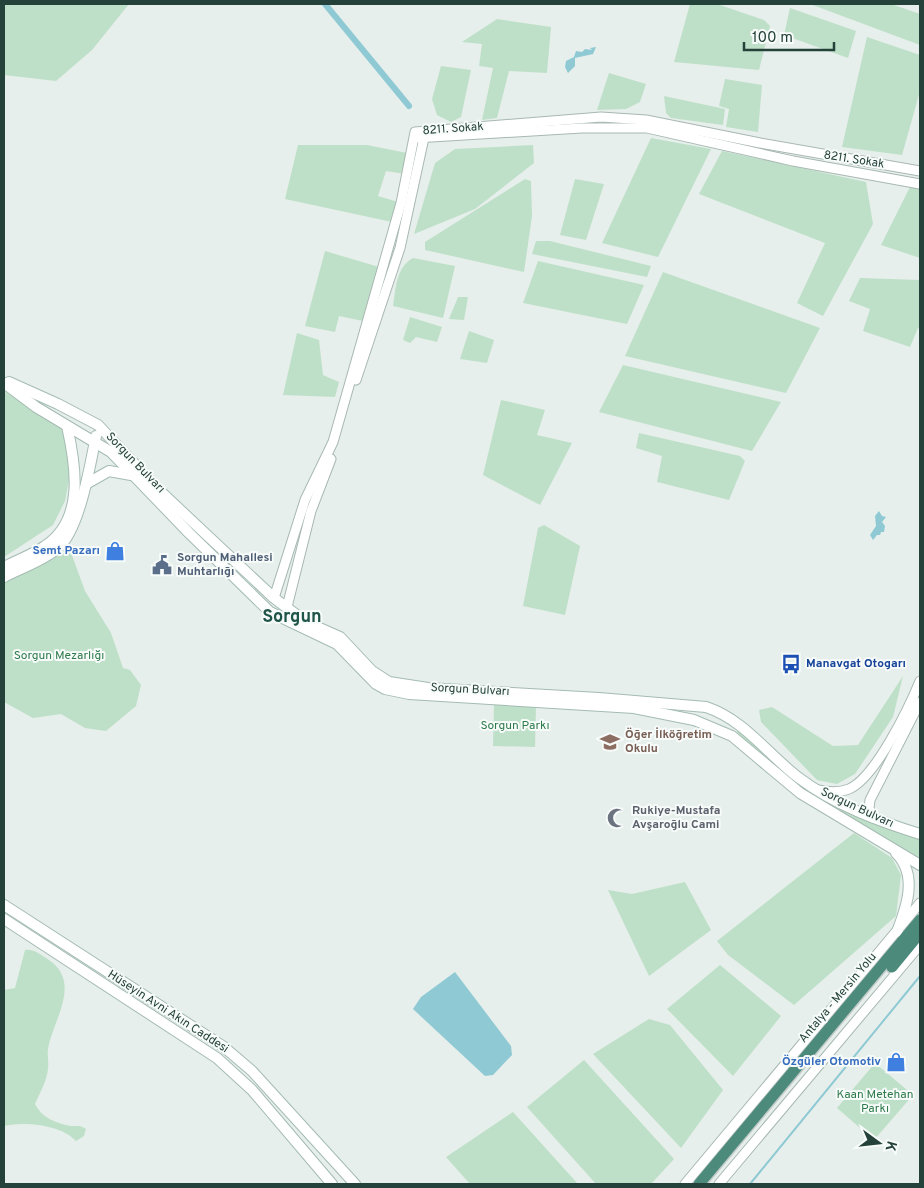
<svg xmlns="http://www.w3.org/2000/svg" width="924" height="1188" viewBox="0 0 924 1188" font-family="Overpass,sans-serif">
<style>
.green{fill:#bfe0c8}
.water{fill:#8ec9d4}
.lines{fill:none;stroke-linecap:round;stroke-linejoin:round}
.stream{stroke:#8ec9d4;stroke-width:2}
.canal{stroke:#8ec9d4;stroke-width:6}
.tertiary-casing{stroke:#a8b8b2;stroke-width:11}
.secondary-casing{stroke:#a4bbb3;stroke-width:12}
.trunk-casing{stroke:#c2cac8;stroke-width:14}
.tertiary{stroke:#fff;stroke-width:9}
.secondary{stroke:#fff;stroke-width:10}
.trunk{stroke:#4c8a7c;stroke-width:11}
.labels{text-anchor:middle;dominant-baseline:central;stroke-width:4;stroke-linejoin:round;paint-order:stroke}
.street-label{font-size:12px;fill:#24423a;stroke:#f7fbf9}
.shop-label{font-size:12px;font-weight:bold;fill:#366cbe;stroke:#f7fbf9;text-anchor:end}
.service-label{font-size:12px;font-weight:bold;fill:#4e5e75;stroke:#f7fbf9;text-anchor:start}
.park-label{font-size:12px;fill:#2d7a4b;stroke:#f7fbf9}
.transit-label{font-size:12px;font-weight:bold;fill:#164399;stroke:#f7fbf9;text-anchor:start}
.education-label{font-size:12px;font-weight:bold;fill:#785e54;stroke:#f7fbf9;text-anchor:start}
.worship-label{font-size:12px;font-weight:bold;fill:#5b616d;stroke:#f7fbf9;text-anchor:start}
.district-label{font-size:18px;font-weight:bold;fill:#1f5548;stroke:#f7fbf9}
</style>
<rect width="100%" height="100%" fill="#e6efeb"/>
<g class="green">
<polygon points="4,4 129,4 92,50 56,81 4,75"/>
<polygon points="690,4 717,4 764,20 770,26 759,70 674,62"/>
<polygon points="810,4 891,4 920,14 920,45"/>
<polygon points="790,8 856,31 848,58 784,35"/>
<polygon points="497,19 551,27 547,73 509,71 497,118 482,120 493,68 479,66 482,44 462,42"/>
<polygon points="867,37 920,55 920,91 902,155 842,147"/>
<polygon points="441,66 471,70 461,117 451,122 437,115 432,99"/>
<polygon points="609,73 646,84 640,102 626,109 597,110"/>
<polygon points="725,79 762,85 758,132 726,127 729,109 719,106"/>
<polygon points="664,96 725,109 723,125 671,118 666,113"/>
<polygon points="651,138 711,149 658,257 602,243"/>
<polygon points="298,145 367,145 407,153 405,174 386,171 378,196 398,202 392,222 285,199"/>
<polygon points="533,145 534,163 475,209 414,234 435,163 455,149"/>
<polygon points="722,151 866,182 873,224 823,316 797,303 825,243 699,194"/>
<polygon points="525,179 531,181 532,216 524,272 425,250 425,242"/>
<polygon points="575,179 604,184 586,240 560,235"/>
<polygon points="910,187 920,189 920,258 881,245"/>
<polygon points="536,241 550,241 651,266 647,277 532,254"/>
<polygon points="325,251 379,267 363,321 339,316 335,332 305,326"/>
<path d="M413,258l42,8 -12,52 -50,-12c3,-18 3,-39 20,-48z"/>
<polygon points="538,261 644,285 627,324 523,303"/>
<polygon points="663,272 820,328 786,393 625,356"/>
<polygon points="860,278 920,280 920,329 918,328 910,347 863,331 870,309 849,301"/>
<polygon points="458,297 468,297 464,320 449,319"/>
<polygon points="410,317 442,327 437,342 416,337 410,343 403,340"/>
<polygon points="469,331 494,340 487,363 460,359"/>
<polygon points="297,333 319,340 323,375 339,382 335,397 283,395"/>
<polygon points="623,365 781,402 752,451 599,412"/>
<polygon points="4,391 63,430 70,475 65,501 53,525 4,557"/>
<polygon points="501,400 545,410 537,435 572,443 540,505 483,475"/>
<polygon points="639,433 740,456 745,461 729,500 657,482 662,456 636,448"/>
<polygon points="544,525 580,546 565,615 523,606 538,528"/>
<polygon points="70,550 85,591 111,633 123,668 130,670 141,685 136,706 106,731 85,728 61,714 33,718 4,702 4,581"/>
<polygon points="903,676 893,717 855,774 837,784 817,780 761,722 759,710 772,707 833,746 858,745"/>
<polygon points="494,705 536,705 535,747 493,746"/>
<polygon points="738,727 833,804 884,827 920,839 920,860 888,839 804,792 737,736"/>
<polygon points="854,833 892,858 901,875 896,916 794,1005 728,955 717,941"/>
<polygon points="685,882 711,930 649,976 608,890 632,894"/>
<path d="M25,950c9,-1 14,4 21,8 38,23 7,61 2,91 -1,6 1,13 0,19 -1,13 -8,24 -13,36 6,13 22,20 36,22 7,0 9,-1 15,3l-2,7 -8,5c-14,-16 -52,-20 -72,-15v-136l11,-2z"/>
<polygon points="720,965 781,1016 733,1076 667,1009"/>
<polygon points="649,1019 670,1025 723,1090 681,1148 593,1054"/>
<polygon points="584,1060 674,1159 651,1184 596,1184 527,1107"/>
<polygon points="875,1063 913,1095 874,1140 837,1108"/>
<polygon points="513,1112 578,1184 470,1184 446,1157"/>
</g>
<g class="water">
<polygon points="596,47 593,54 575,58 575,66 568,73 565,67 566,61 574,57 576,51 582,52 585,49 592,50 590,48"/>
<polygon points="879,511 882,516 886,517 882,522 885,526 884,532 881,532 880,535 877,535 873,540 870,535 876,526 875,516"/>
<polygon points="455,972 511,1046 512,1055 493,1075 485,1076 413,1009 421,997"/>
</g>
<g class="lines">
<polyline class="stream" points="750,1184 920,976"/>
<polyline class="canal" points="325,4 409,106"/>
<defs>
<g id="tertiary">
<polyline points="415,138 582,128 647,128 793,161 920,184"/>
<polyline points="356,380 400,248 425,133"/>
<polyline points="274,598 305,500 333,442 401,203 415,132 601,117 646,120 760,143 920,171"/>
<polyline points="287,607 311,511 331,459"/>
<path d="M818,790c10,2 21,3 31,-1 26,-11 60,-81 71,-108"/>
<polyline points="873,818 869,808 870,800 920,702"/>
<polyline points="685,1184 920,903"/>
<polyline points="719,1184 920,945"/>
</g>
<g id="secondary">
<path d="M9,382l49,22 40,21 63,67 113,106 32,24 34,15 32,34 17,11 39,6 171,10 107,9c39,13 61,47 93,71 36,27 79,43 121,56"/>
<polyline points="4,383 36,407 111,452 189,533 270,612 337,644 376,684 385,689 409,694 634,708 694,720 732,736 800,793 920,865"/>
<polyline points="86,484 109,471 131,475"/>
<path d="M4,567c13,-7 28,-12 41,-21 40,-26 31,-80 22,-120"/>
<path d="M4,577c17,-9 39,-16 54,-29 22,-19 32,-83 38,-112"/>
<path d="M896,853c22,22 11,53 1,79"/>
<polyline points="4,905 224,1047 252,1071 355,1184"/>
<polyline points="4,919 217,1058 252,1090 332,1184"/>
<polyline points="918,948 920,946"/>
</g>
<g id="trunk">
<polyline points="892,967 920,933"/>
<polyline points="699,1184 920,920"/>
</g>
</defs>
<use href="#tertiary" class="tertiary-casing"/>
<use href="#secondary" class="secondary-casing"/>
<use href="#trunk" class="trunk-casing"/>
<use href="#tertiary" class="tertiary"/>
<use href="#secondary" class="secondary"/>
<use href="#trunk" class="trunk"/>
</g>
<defs>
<symbol id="shop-bare" viewBox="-9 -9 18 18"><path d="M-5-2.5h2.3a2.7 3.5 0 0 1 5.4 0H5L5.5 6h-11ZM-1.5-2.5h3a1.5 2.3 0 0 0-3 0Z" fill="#3f7fe0" stroke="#f7fbf9" stroke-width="2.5" paint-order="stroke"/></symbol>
<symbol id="civic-bare" viewBox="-9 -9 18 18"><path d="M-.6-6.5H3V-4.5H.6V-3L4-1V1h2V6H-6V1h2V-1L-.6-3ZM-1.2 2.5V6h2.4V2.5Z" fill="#5c6f8a" stroke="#f7fbf9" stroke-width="2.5" paint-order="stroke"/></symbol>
<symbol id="bus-bare" viewBox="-9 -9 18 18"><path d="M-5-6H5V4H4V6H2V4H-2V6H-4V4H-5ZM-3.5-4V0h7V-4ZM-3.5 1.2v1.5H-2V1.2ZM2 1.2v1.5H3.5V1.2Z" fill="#1a4fb4" stroke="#f7fbf9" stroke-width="2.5" paint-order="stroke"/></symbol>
<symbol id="school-bare" viewBox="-9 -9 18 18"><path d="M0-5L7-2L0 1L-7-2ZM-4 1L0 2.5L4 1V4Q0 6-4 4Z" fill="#8d6e63" stroke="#f7fbf9" stroke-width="2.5" paint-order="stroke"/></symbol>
<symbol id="mosque-bare" viewBox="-9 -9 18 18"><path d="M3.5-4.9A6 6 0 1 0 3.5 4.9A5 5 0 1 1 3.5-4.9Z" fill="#6b7280" stroke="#f7fbf9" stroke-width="2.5" paint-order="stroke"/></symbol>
</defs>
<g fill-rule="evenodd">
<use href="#shop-bare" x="101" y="537" width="28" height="28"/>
<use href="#civic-bare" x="148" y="551" width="28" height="28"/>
<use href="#bus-bare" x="777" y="650" width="28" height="28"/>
<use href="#school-bare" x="596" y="728" width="28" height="28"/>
<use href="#mosque-bare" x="603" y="804" width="28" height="28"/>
<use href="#shop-bare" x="882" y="1048" width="28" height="28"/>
</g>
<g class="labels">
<g class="street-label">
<text transform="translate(453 129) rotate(-4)">8211. Sokak</text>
<text transform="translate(854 160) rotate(9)">8211. Sokak</text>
<text transform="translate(135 463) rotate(46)">Sorgun Bulvarı</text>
<text transform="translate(470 690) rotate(3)">Sorgun Bulvarı</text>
<text transform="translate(857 808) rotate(25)">Sorgun Bulvarı</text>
<text transform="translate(838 998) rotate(-50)">Antalya - Mersin Yolu</text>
<text transform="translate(168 1012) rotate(33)">Hüseyin Avni Akın Caddesi</text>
</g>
<g class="shop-label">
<text x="100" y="551">Semt Pazarı</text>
<text x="881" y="1062">Özgüler Otomotiv</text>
</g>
<g class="service-label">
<text x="177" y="558">Sorgun Mahallesi<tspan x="177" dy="14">Muhtarlığı</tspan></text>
</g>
<g class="park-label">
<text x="59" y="656">Sorgun Mezarlığı</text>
<text x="515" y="726">Sorgun Parkı</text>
<text x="875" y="1095">Kaan Metehan<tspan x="875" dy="14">Parkı</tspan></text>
</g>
<g class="transit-label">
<text x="806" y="664">Manavgat Otogarı</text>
</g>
<g class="education-label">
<text x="625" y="735">Öğer İlköğretim<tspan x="625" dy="14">Okulu</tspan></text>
</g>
<g class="worship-label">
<text x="632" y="811">Rukiye-Mustafa<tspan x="632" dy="14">Avşaroğlu Cami</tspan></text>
</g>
<g class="district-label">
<text x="292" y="617">Sorgun</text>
</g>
</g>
<rect width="924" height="1188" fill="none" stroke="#24423a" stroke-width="10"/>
<g transform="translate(879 1143) rotate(105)" stroke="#f7fbf9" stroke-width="4" paint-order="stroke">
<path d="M0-4L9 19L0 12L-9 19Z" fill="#24423a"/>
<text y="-8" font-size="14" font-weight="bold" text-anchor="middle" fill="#24423a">K</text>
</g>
<path d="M744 42v8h90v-8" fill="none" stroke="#24423a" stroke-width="2.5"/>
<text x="752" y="42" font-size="15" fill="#24423a" stroke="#f7fbf9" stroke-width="4" paint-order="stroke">100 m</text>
</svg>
